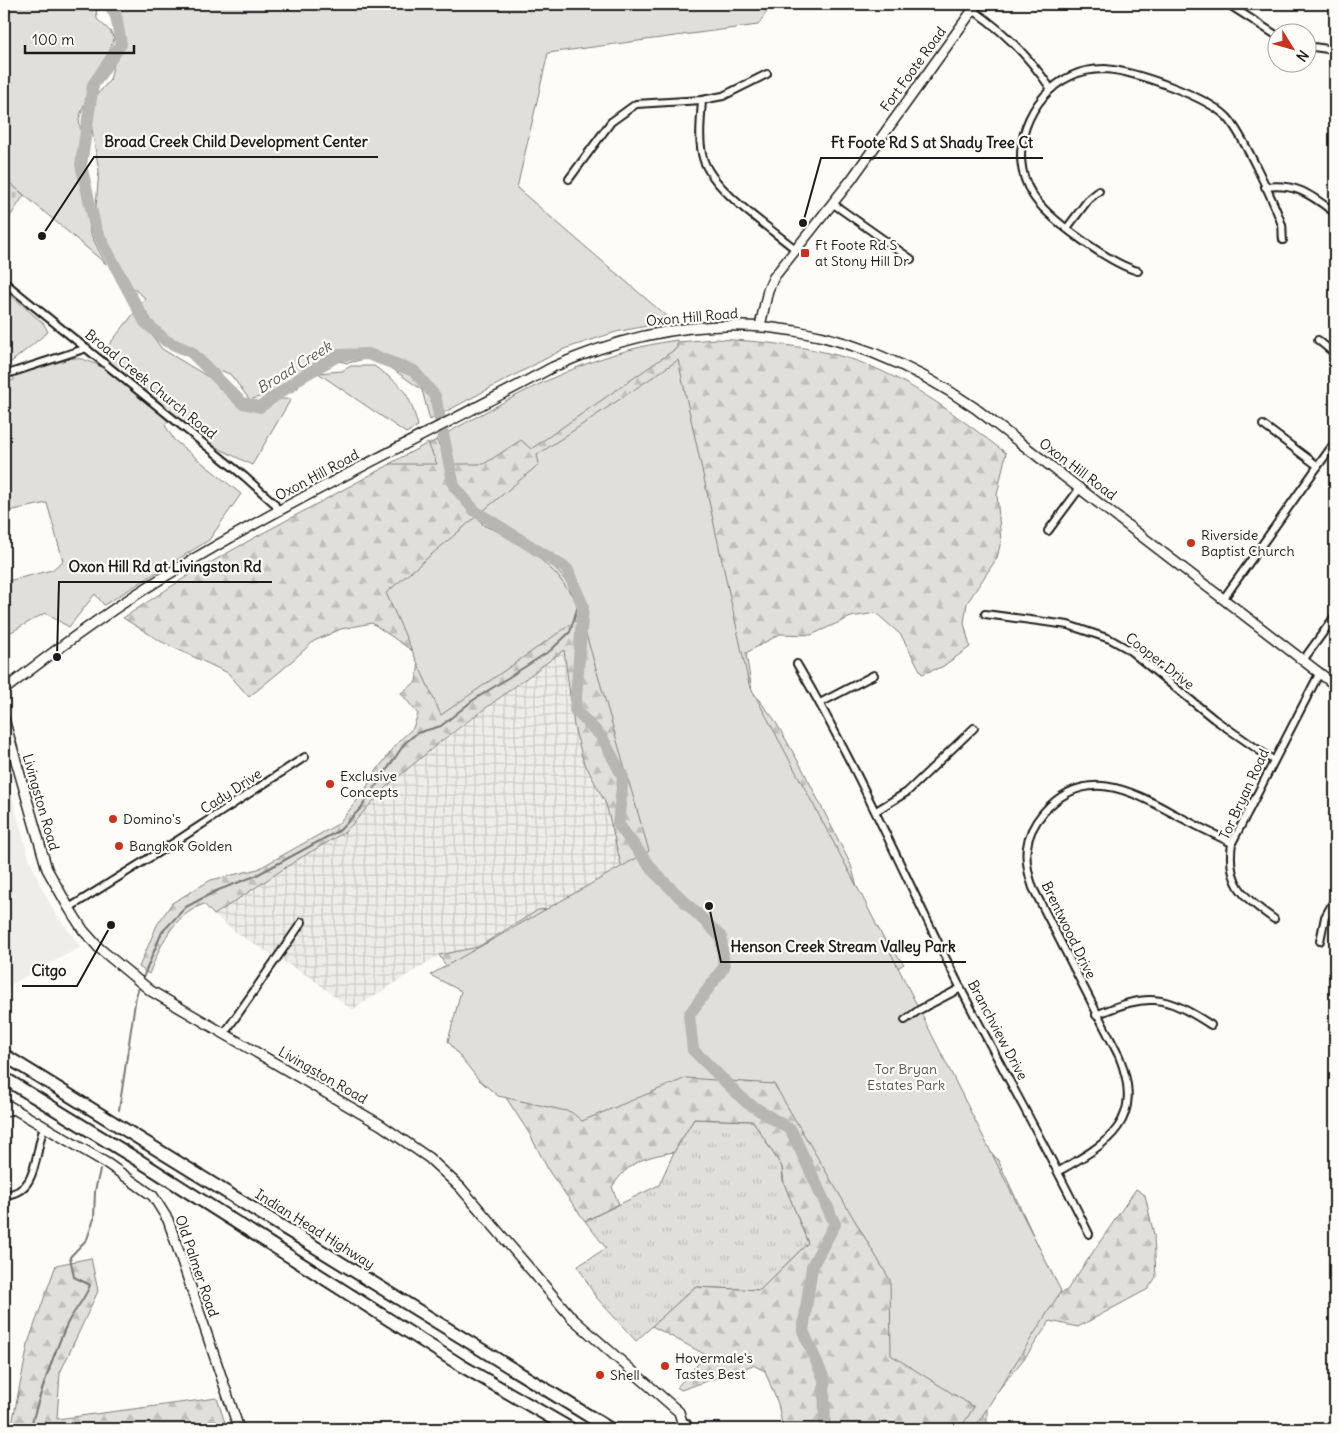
<svg xmlns="http://www.w3.org/2000/svg" width="1339" height="1433" viewBox="0 0 1339 1433" font-family="Delius,sans-serif">
<style>
.built{fill:#eeede9}
.industrial{fill:url(#industrial-grid)}
.grass{fill:url(#grass-tufts);stroke:#7e7e7c}
.forest{fill:url(#forest-firs);stroke:#7e7e7c}
.cemetery{fill:url(#cemetery-stones);stroke:#7e7e7c}
.park{fill:#e0dfdb;stroke:#7e7e7c}
.lines{fill:none;stroke-linecap:round;stroke-linejoin:round}
.stream{stroke:#797876;stroke-width:2}
.river{stroke:#b7b6b2;stroke-width:12}
.street-casing{stroke:#1c1c1c;stroke-width:10}
.secondary-casing{stroke:#1c1c1c;stroke-width:12}
.highway-casing{stroke:#1c1c1c;stroke-width:15}
.street{stroke:#fdfcf7;stroke-width:6}
.secondary{stroke:#fdfcf7;stroke-width:9}
.highway{stroke:#fdfcf7;stroke-width:11}
.poi-dot{fill:#c8321e;stroke:#fdfcf7;stroke-width:2}
.labels{text-anchor:middle;dominant-baseline:central;stroke-width:4.5;stroke-linejoin:round;paint-order:stroke}
.street-label{font-size:14px;fill:#1c1c1c;stroke:#fdfcf7}
.poi-label{font-size:14px;fill:#1c1c1c;stroke:#fdfcf7;text-anchor:start}
.park-label{font-size:14px;fill:#575655;stroke:#fdfcf7}
.water-label{font-size:15px;font-style:italic;fill:#5a5a58;stroke:#fdfcf7}
.leader{fill:none;stroke:#1c1c1c;stroke-width:2}
.callout-dot{fill:#1c1c1c;stroke:#fdfcf7;stroke-width:2}
.callout-label{font-size:15px;text-anchor:middle;font-weight:bold;fill:#1c1c1c;stroke:#fdfcf7;stroke-width:4.5;stroke-linejoin:round;paint-order:stroke}
</style>
<defs>
<pattern id="industrial-grid" width="8" height="8" patternUnits="userSpaceOnUse" patternTransform="scale(1.25)"><rect width="8" height="8" fill="#eeede9"/><path d="M0 4h8M4 0v8" fill="none" stroke="#cccbc7"/></pattern>
<pattern id="grass-tufts" width="24" height="20" patternUnits="userSpaceOnUse" patternTransform="scale(1.25)"><rect width="24" height="20" fill="#e0dfdb"/><path d="M3 7l-1-3M5 7V3M7 7l1-3M15 17l-1-3M17 17v-4M19 17l1-3" fill="none" stroke="#c0bfbb"/></pattern>
<pattern id="forest-firs" width="22" height="20" patternUnits="userSpaceOnUse" patternTransform="scale(1.25)"><rect width="22" height="20" fill="#e0dfdb"/><path d="M5 1l3.5 6h-7zM16 11l3.5 6h-7z" fill="#c0bfbb"/></pattern>
<pattern id="cemetery-stones" width="16" height="16" patternUnits="userSpaceOnUse" patternTransform="scale(1.25)"><rect width="16" height="16" fill="#e0dfdb"/><path d="M2 7V4a2 2 0 0 1 4 0v3zM10 15v-3a2 2 0 0 1 4 0v3z" fill="#c0bfbb"/></pattern>
</defs>
<rect width="100%" height="100%" fill="#fdfcf7"/>
<filter id="ink" filterUnits="userSpaceOnUse"><feTurbulence type="fractalNoise" baseFrequency=".02" numOctaves="2"/><feDisplacementMap in="SourceGraphic" scale="10" xChannelSelector="R" yChannelSelector="G"/><feConvolveMatrix kernelMatrix="1 2 1 2 8 2 1 2 1" color-interpolation-filters="sRGB"/></filter>
<g filter="url(#ink)">
<polygon class="built" points="4,769 29,858 40,885 55,913 81,947 4,988"/>
<polygon class="industrial" points="564,649 568,688 583,760 606,804 623,873 577,906 538,910 478,947 439,955 352,1010 311,978 241,936 214,915 300,858 345,832 386,787 418,760"/>
<polygon class="grass" points="694,1119 753,1121 782,1167 783,1180 808,1243 760,1290 695,1287 636,1341 595,1296 578,1266 606,1248 585,1221 659,1185 674,1152"/>
<g class="forest">
<path d="M715,339c47,2 94,7 139,21 57,19 105,58 152,93l-9,42 4,46 -4,17 -30,45 -3,20 6,24 -28,20 -20,7 -21,-39 -25,-22 -25,4 -40,18 -31,-1 -34,19 6,38 22,28 28,49 49,97 14,50 39,49 -51,33 145,163 53,113 2,24 14,-7 69,-101 9,6 9,40 2,42 -8,12 -70,38 -28,-6 -23,34 -40,49v25h-204l-5,-25 -13,-33 -12,-6 -72,25 -4,-3 29,-32 -54,-29 43,-39 65,3 48,-47 -24,-60 -2,-16 -29,-46 -59,-2 -20,33c-29,5 -45,9 -62,35l7,17 -34,17 -35,-48 -21,-40 -24,-37 -42,-103 -24,-38 39,-8 60,-37 39,-4 46,-33 -17,-69 -23,-44 -9,-34 -10,-76 -124,92 -54,45 -41,45 -45,26 -86,57 -10,-11c-33,13 -42,39 -55,70l-10,-7 18,-42 15,-22 39,-23 47,-11 80,-45 26,-32 10,-18 25,-33 14,-13 5,-14 -17,-21 15,-11 4,-26 -48,-33 -31,6 -27,12 -32,29 -33,27 -21,-24 -66,-31 -39,-24 69,-45 60,-34 170,-92 97,-46 147,-58z"/>
<polygon points="91,1258 98,1291 60,1373 57,1419 217,1398 227,1429 11,1429 29,1340 56,1265"/>
</g>
<polygon class="cemetery" points="4,178 24,195 4,226"/>
<g class="park">
<polygon points="4,4 96,4 97,19 111,32 114,39 107,58 90,88 79,119 85,162 90,233 106,264 4,178"/>
<polygon points="104,4 772,4 758,25 548,53 517,188 672,321 616,332 564,349 430,420 422,390 380,360 368,358 348,363 328,359 315,371 310,368 297,389 287,394 265,395 250,400 230,374 198,362 176,348 155,326 141,304 145,298 132,287 114,255 104,244 95,218 99,171 89,112 95,97 110,80 122,29 108,13"/>
<polygon points="4,289 44,324 48,332 4,368"/>
<polygon points="135,312 162,349 220,384 245,408 264,405 274,399 291,399 252,465 212,445 186,424 177,420 100,356"/>
<path d="M677,340v8l-146,101 -10,-9 -37,24h-31l-7,-6 -10,-19c79,-43 150,-86 241,-99z"/>
<path d="M71,358c33,-1 72,42 97,63l-3,4 9,15 67,54 -32,46 -105,65 -9,-11 -26,33 -24,-14 -41,23v-54l48,-12 11,-9 -16,-58 -43,9v-129l10,-3 -1,-5z"/>
<path d="M678,360l71,324 112,210 200,397 -87,138h-14l14,-22 -83,-52 -1,-75 -116,-196 -88,-6 -104,43 -11,-9 -73,-16 -20,-17 -30,-38 13,-50 -31,-16 219,-124 -68,-234 -140,98 -55,-122 91,-77 6,9 34,15 16,12 24,23 20,27c-5,-21 -40,-54 -59,-65 -14,-8 -29,-10 -35,-26l56,-47 -2,-9z"/>
<path d="M351,366h23c30,21 34,24 44,60l-12,7 -88,-60 24,-2z"/>
<polygon points="428,443 437,464 389,464"/>
</g>
<g class="lines">
<g class="stream">
<polyline points="142,980 162,932 186,907 216,891 255,876 340,830 361,808 405,743 417,733 441,726 472,701 551,650 570,632 580,599"/>
<polyline points="119,1110 136,996 139,987"/>
<path d="M30,1429c10,-35 22,-71 37,-105 7,-14 17,-23 23,-39l-16,-8 -4,-20 17,-18 7,-20 1,-28 5,-21"/>
</g>
<polyline class="river" points="109,4 116,16 121,44 93,85 81,165 96,230 145,322 166,341 191,352 242,403 260,407 303,376 339,355 368,354 414,371 435,396 454,486 475,511 567,569 583,606 575,710 602,737 623,777 618,824 656,874 721,937 724,967 689,1015 693,1050 746,1102 791,1130 835,1224 812,1266 803,1331 824,1379 825,1429"/>
<defs>
<g id="street">
<polyline points="1228,4 1276,35"/>
<path d="M973,10c32,22 56,46 78,79"/>
<polyline points="1306,46 1335,50"/>
<path d="M702,100c-1,19 -4,39 1,58 9,32 66,69 92,91"/>
<polyline points="569,179 611,122 636,104 702,100 723,96 767,74"/>
<path d="M1265,187c32,-4 46,8 70,26"/>
<polyline points="832,203 911,259"/>
<polyline points="1067,228 1088,200 1099,191"/>
<path d="M1138,271c-27,-7 -92,-53 -106,-77 -26,-41 -3,-99 39,-118 10,-5 23,-7 34,-7 29,2 101,27 122,48 15,16 47,85 55,108 1,4 0,10 1,15"/>
<polyline points="4,282 245,477 274,503 278,511"/>
<polyline points="1318,340 1335,354"/>
<polyline points="4,375 87,348"/>
<polyline points="1263,425 1318,466"/>
<polyline points="1048,531 1080,488"/>
<polyline points="1224,598 1335,442"/>
<polyline points="985,614 1068,625 1110,639 1128,649 1214,719 1273,760"/>
<polyline points="1304,659 1335,616"/>
<path d="M797,664c62,105 109,216 164,325 42,82 88,162 128,245"/>
<polyline points="820,703 874,675"/>
<polyline points="876,811 907,792 974,728"/>
<polyline points="69,908 178,840 305,757"/>
<path d="M1274,919c-31,-22 -48,-36 -42,-76l88,-171"/>
<polyline points="1320,941 1325,917 1335,899"/>
<path d="M1096,1015c52,-22 67,-21 115,10"/>
<polyline points="905,1020 919,1010 961,988"/>
<polyline points="224,1034 302,922"/>
<polyline points="4,1113 15,1110"/>
<path d="M1059,1171c51,-29 86,-50 60,-115l-86,-168c-10,-29 -10,-51 10,-75 41,-47 86,-24 131,1 19,10 39,20 58,29"/>
<path d="M4,1195c35,-2 30,-42 40,-68"/>
</g>
<g id="secondary">
<polyline points="760,326 768,290 774,277 851,180 977,4"/>
<path d="M4,690c55,-43 112,-85 173,-121 122,-74 251,-135 376,-202 149,-67 288,-52 422,41l360,277"/>
<polyline points="4,719 47,869 69,908 83,930 99,948 151,991 381,1125 429,1158 460,1187 572,1318 679,1412 684,1429"/>
<polyline points="4,1103 108,1164 153,1196 168,1220 178,1249 239,1429"/>
</g>
<g id="highway">
<polyline points="4,1055 610,1429"/>
<polyline points="4,1078 138,1160 462,1366 571,1429"/>
<polyline points="685,1425 686,1429"/>
</g>
</defs>
<use href="#street" class="street-casing"/>
<use href="#secondary" class="secondary-casing"/>
<use href="#highway" class="highway-casing"/>
<use href="#street" class="street"/>
<use href="#secondary" class="secondary"/>
<use href="#highway" class="highway"/>
</g>
</g>
<g class="poi-dot">
<rect x="800" y="248" width="10" height="10" rx="2.5"/>
<circle cx="1191" cy="543" r="5"/>
<circle cx="330" cy="784" r="5"/>
<circle cx="113" cy="819" r="5"/>
<circle cx="119" cy="846" r="5"/>
<circle cx="665" cy="1366" r="5"/>
<circle cx="600" cy="1375" r="5"/>
</g>
<g class="labels">
<g class="street-label">
<text transform="translate(913 69) rotate(-54)">Fort Foote Road</text>
<text transform="translate(692 317) rotate(-5)">Oxon Hill Road</text>
<text transform="translate(151 384) rotate(39)">Broad Creek Church Road</text>
<text transform="translate(1078 469) rotate(37)">Oxon Hill Road</text>
<text transform="translate(317 475) rotate(-28)">Oxon Hill Road</text>
<text transform="translate(1160 661) rotate(38)">Cooper Drive</text>
<text transform="translate(231 791) rotate(-33)">Cady Drive</text>
<text transform="translate(1244 794) rotate(-65)">Tor Bryan Road</text>
<text transform="translate(41 802) rotate(74)">Livingston Road</text>
<text transform="translate(1069 930) rotate(64)">Brentwood Drive</text>
<text transform="translate(998 1030) rotate(62)">Branchview Drive</text>
<text transform="translate(323 1075) rotate(30)">Livingston Road</text>
<text transform="translate(315 1229) rotate(32)">Indian Head Highway</text>
<text transform="translate(197 1266) rotate(71)">Old Palmer Road</text>
</g>
<g class="poi-label">
<text x="815" y="245">Ft Foote Rd S<tspan x="815" dy="16">at Stony Hill Dr</tspan></text>
<text x="1201" y="535">Riverside<tspan x="1201" dy="16">Baptist Church</tspan></text>
<text x="340" y="776">Exclusive<tspan x="340" dy="16">Concepts</tspan></text>
<text x="123" y="819">Domino's</text>
<text x="129" y="846">Bangkok Golden</text>
<text x="675" y="1358">Hovermale's<tspan x="675" dy="16">Tastes Best</tspan></text>
<text x="610" y="1375">Shell</text>
</g>
<g class="park-label">
<text x="906" y="1069">Tor Bryan<tspan x="906" dy="16">Estates Park</tspan></text>
</g>
<g class="water-label">
<text transform="translate(294 367) rotate(-32)">Broad Creek</text>
</g>
</g>
<path class="leader" d="M42 236L94 157H378M803 223L821 158H1043M57 657L59 582H272M709 906L721 962H966M111 925L77 986H22"/>
<g class="callout-dot">
<circle cx="42" cy="236" r="5"/>
<circle cx="803" cy="223" r="5"/>
<circle cx="57" cy="657" r="5"/>
<circle cx="709" cy="906" r="5"/>
<circle cx="111" cy="925" r="5"/>
</g>
<g class="callout-label">
<text x="236" y="147">Broad Creek Child Development Center</text>
<text x="932" y="148">Ft Foote Rd S at Shady Tree Ct</text>
<text x="165" y="572">Oxon Hill Rd at Livingston Rd</text>
<text x="843" y="952">Henson Creek Stream Valley Park</text>
<text x="49" y="976">Citgo</text>
</g>
<rect width="1339" height="1433" fill="none" stroke="#fdfcf7" stroke-width="20"/>
<rect x="10" y="10" width="1319" height="1413" fill="none" stroke="#1c1c1c" stroke-width="2" filter="url(#ink)"/>
<g transform="translate(1292 48) rotate(127)"><circle r="24" fill="#fdfcf7" stroke="#a3a29f"/>
<path d="M0-4L9 19L0 12L-9 19Z" fill="#c8321e"/>
<text y="-8" font-size="14" font-weight="bold" text-anchor="middle" fill="#1c1c1c">N</text>
</g>
<path d="M25 45v8h109v-8" fill="none" stroke="#1c1c1c" stroke-width="2.5"/>
<text x="32" y="45" font-size="15" fill="#1c1c1c" stroke="#fdfcf7" stroke-width="4" paint-order="stroke">100 m</text>
</svg>
